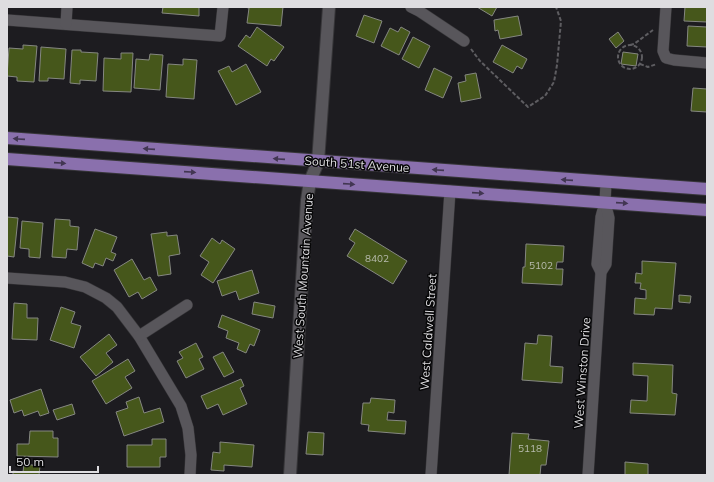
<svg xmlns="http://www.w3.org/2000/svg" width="714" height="482" viewBox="0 0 714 482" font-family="Mulish,sans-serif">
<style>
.building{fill:#46571b;stroke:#858781}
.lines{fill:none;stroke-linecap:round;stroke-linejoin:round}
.minor-casing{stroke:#373639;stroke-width:12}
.tertiary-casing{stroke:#373639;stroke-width:14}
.primary-casing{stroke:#373639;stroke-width:14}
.path{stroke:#5e5d61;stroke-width:2;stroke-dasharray:4 2;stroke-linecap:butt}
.minor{stroke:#58565b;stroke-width:11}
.tertiary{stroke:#58565b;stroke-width:12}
.primary{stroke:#8a70ad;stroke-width:12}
.oneway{fill:#423652}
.labels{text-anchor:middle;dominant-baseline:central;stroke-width:3;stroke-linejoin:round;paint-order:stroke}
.number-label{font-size:10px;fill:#b8bcaf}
.street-label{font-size:12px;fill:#dedde0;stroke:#070708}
</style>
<rect width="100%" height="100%" fill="#1d1c20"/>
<g class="building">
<polygon points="163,7 199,7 199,16 162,13"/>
<polygon points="244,7 283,7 281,26 247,23 249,8"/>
<polygon points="477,7 497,7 492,16"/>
<polygon points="685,7 707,7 707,22 684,21"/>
<polygon points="364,15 382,21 374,43 356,36"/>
<polygon points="518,16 522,35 500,39 498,30 495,31 494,20"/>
<polygon points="688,26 707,27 707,47 687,46"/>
<polygon points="257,27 284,47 274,61 271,59 267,66 238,46 246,35 250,38"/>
<polygon points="401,27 410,32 399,55 381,46 390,28 398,32"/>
<polygon points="618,32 624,41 616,48 609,39"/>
<polygon points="413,37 430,46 419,68 402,59"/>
<polygon points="23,45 37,46 34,82 17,81 17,77 7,76 9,48 23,49"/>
<polygon points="502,45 527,59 522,69 517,66 513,73 493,62"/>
<polygon points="41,47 66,49 64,79 48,78 48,81 39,81"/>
<polygon points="72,50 81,50 81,52 98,53 96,81 80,80 80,84 70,83"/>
<polygon points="623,52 638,54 636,66 621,64"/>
<polygon points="121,53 133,53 131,92 103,91 104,58 121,59"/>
<polygon points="150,54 163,55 160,90 134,88 136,59 149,60"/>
<polygon points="183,59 197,60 194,99 166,97 168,64 183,65"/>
<polygon points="246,64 261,92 236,105 218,71 229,66 232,72"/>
<polygon points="434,68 452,77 443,98 425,90"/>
<polygon points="476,73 481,98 461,102 458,83 466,81 465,75"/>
<polygon points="693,88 707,89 707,112 691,111"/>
<polygon points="7,217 18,218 14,257 7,256"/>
<polygon points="55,219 70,220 70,226 79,227 77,250 67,249 66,258 52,257"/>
<polygon points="22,221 43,223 40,258 29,257 29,249 20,248"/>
<polygon points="95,229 117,237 111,252 116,254 113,261 106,258 103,266 95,263 93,268 82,263"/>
<polygon points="355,229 407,261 393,284 347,256 355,243 349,239"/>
<polygon points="167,232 167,236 177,235 180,254 169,256 171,274 158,276 151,234"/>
<polygon points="212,238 220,244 222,240 235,249 213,283 201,275 209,262 200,256"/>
<polygon points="526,244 564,246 563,262 557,262 556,269 563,269 562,285 522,283 523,267 525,267"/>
<polygon points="132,259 144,280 150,277 157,290 142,299 138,292 129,297 114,270"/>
<polygon points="642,261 676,263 672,309 655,308 654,315 634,314 635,298 646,299 646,290 640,289 641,283 635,283 636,273 642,274"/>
<polygon points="252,270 259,293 239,300 236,291 222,296 217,281"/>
<polygon points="679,295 691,296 690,303 679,302"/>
<polygon points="254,302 275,306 273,318 252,314"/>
<polygon points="14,303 27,304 27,318 38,318 37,340 12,339"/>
<polygon points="61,307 75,312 71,323 81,326 74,348 50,340"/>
<polygon points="222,315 260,330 254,346 250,344 246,353 237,349 239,343 226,338 228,331 218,327"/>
<polygon points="109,334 117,345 106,353 113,362 96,376 80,357"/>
<polygon points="538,335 552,336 550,366 563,367 562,383 522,380 525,343 537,344"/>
<polygon points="196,343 203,357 199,359 204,369 186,378 177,361 183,358 179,352"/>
<polygon points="223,352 234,372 224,377 213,357"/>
<polygon points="128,359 135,371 125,377 132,388 106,404 92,381"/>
<polygon points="633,363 673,365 672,393 677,394 675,415 630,413 631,400 647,401 648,376 633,375"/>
<polygon points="241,379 244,386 240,388 247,404 223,415 218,404 207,409 201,396"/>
<polygon points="41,389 49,413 40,416 38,411 24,416 22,410 14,413 10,400"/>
<polygon points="139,397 144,413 160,408 164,422 124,436 116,412 128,408 126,402"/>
<polygon points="371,398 395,400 394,413 388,412 387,420 406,421 405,434 368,431 369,425 361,424 363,403 370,403"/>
<polygon points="72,404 75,414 57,420 53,410"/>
<polygon points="30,431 53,431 53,438 58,438 58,457 17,456 17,444 29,444"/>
<polygon points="308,432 324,433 323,455 306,454"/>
<polygon points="512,433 529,434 528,439 549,441 546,465 541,465 540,475 509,475"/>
<polygon points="152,439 166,439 166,457 160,457 160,467 127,467 127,445 152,445"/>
<polygon points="220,442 254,445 252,467 224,465 224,471 211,470 213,452 220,453"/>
<polygon points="625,462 648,464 648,475 625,475"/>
<polygon points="24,464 40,466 39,475 13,475 13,471 23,472"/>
</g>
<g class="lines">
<defs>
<g id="minor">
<polyline points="411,7 419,11 464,41"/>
<polyline points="666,7 663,51 666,58 674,60 707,63"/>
<polyline points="7,20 220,36 223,7"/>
<polyline points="66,24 67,7"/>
<polyline points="601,272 597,264 601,217 605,202 606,183"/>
<polyline points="7,278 65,282 85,287 106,298 117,307 139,336 181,406 188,428 191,455 190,475"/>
<polyline points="139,336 187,305"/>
<polyline points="431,475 450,191"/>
<polyline points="588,475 601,272 606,264 609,218 605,202"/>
</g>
<polyline id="tertiary" points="290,475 307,200 310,181 318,162 329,7"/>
<g id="primary">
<polyline points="7,138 707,189"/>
<polyline points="7,159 707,210"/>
</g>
</defs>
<use href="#minor" class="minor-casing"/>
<use href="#tertiary" class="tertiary-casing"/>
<use href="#primary" class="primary-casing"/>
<g class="path">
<polyline points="630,45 634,44 653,30"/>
<circle cx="630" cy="57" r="12"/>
<polyline points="471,49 480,61 528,107 545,96 554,82 557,65 561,21 556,7"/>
<polyline points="640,64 648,67 657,64"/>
</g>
<use href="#minor" class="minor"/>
<use href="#tertiary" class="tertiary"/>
<use href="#primary" class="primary"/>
</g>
<defs><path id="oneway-solid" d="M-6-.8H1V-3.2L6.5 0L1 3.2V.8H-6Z"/></defs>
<g class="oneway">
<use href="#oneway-solid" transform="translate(19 139) rotate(-176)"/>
<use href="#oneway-solid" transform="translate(149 149) rotate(-176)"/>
<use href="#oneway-solid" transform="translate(279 159) rotate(-176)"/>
<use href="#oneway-solid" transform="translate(60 163) rotate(4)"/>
<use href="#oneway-solid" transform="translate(438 170) rotate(-176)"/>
<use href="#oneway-solid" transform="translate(190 172) rotate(4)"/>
<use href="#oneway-solid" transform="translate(567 180) rotate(-176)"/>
<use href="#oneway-solid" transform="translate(349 184) rotate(4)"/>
<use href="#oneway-solid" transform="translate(478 193) rotate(4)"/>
<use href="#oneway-solid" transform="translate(622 203) rotate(4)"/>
</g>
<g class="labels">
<g class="number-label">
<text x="377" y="258">8402</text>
<text x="541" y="265">5102</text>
<text x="530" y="448">5118</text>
</g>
<g class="street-label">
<text transform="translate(357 164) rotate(4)">South 51st Avenue</text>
<text transform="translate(303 276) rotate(-86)">West South Mountain Avenue</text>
<text transform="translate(428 332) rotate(-86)">West Caldwell Street</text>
<text transform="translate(582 373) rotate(-86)">West Winston Drive</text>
</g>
</g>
<rect width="714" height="482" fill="none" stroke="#dedde0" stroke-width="16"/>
<path d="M10 466v6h88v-6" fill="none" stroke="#dedde0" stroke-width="2"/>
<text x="16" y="466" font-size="12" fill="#dedde0" stroke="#070708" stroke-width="3" paint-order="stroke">50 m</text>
</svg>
